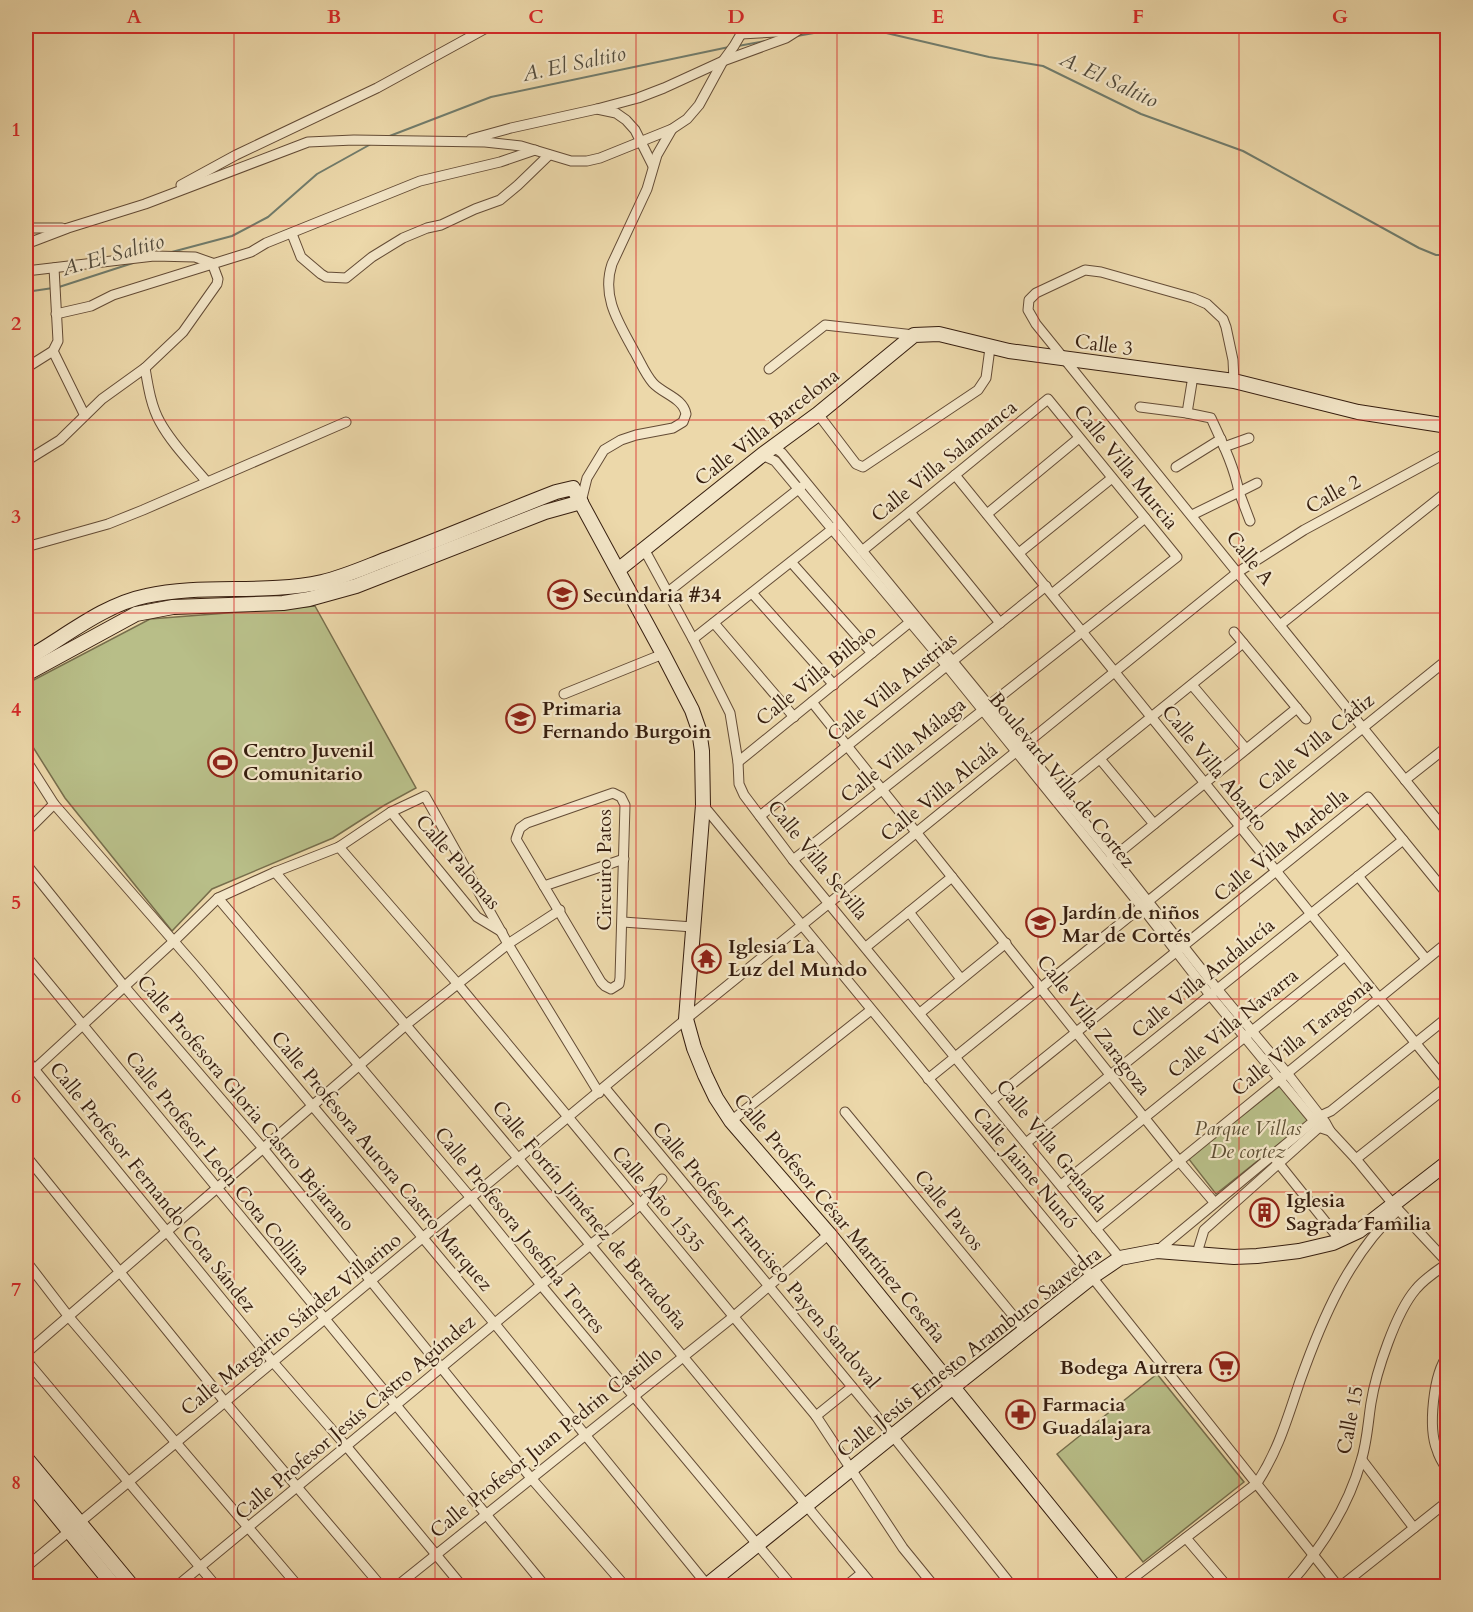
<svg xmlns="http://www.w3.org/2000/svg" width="1473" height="1612" viewBox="0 0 1473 1612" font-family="Cardo,serif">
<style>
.green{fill:#b8be88;stroke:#776e4c;stroke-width:1.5}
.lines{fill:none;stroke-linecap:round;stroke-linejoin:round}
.stream{stroke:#717c6c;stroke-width:2}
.street-casing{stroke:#644c36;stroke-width:11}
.secondary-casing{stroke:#361e0f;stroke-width:16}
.street{stroke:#f3e6c8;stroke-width:9}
.secondary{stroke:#f3e6c8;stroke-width:14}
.grid{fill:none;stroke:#d62828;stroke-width:1.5;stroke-opacity:0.55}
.labels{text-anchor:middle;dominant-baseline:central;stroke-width:4.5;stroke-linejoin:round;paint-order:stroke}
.street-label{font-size:20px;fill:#361e0f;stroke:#f3e6c8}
.poi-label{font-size:20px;font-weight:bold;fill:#361e0f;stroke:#f3e6c8;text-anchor:start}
.park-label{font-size:20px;font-style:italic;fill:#5d4e33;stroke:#f3e6c8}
.water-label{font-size:21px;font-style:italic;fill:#544d3e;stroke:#f3e6c8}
.neatline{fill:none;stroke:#d62828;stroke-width:2}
.grid-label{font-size:20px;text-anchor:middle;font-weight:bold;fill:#d62828}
</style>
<rect width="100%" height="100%" fill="#ecd8aa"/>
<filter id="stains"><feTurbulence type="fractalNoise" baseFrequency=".00333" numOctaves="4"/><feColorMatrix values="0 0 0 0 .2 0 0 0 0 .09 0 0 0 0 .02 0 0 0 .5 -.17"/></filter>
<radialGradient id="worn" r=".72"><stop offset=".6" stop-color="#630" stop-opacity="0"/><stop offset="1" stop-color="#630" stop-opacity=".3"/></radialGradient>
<g class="green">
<polygon points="315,606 416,788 383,806 333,838 212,889 172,931 65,798 26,736 26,684 150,619"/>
<polygon points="1281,1085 1309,1120 1216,1194 1188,1158"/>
<polygon points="1157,1374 1244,1482 1143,1562 1057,1454"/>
</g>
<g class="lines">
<g class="stream">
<polyline points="797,36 825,31 865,28 989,57 1043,66 1141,114 1243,151 1419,248 1436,255 1448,255"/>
<polyline points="738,46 765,41"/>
<polyline points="387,137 491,97 729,47"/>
<polyline points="168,253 232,236 268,217 317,174 371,144"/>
<polyline points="59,287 133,263"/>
<polyline points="26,292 53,288"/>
</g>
<defs>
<g id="street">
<polyline points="741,34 796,31"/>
<polyline points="597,109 638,98 664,88 723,61 786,38 805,26"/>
<polyline points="471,139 511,128 597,109 616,113 626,120 635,130 653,166"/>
<polyline points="181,185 236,155 377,88 490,26"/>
<polyline points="26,228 62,228"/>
<polyline points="292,234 301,257 321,274 326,277 346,278 372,257 403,238 427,228 441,225 475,209 500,200 518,185 549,155"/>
<polyline points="26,244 68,228 145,204 308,142 354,140 485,142 521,146 571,161 587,161 600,158 672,129 687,119 699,105 723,61 734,46 741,34 741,26"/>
<polyline points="26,271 154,256 195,257 212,263 218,279 217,284 183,332 145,368 102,399 60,440 26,461"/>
<polyline points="56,314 91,306 113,295 251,252 266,243 420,181 500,162 535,150"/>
<polyline points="53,351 84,414"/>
<polyline points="26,368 53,351 58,341 54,268"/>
<path d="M145,368c3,18 6,38 15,54 12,22 31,41 47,60"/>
<polyline points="769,369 825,325 914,335"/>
<polyline points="1234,381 1233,360 1226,327 1223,319 1207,304 1193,298 1101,272 1085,270 1036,293 1029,300 1028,310 1036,324 1448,833"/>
<path d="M1140,407l47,6 24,5c11,24 23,48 28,74l-47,23"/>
<polyline points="1187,413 1193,376"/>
<polyline points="818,414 856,464 863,467 978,390 986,378 990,348"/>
<polyline points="1224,447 1249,438"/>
<polyline points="770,449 778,450 782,453 1113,857 1217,989 1287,1073 1325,1122 1330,1131 1356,1159 1393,1204 1448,1263"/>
<polyline points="762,455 775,461 947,666 1141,906 1210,995 1314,1121 1321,1128 1330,1131"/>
<polyline points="1176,467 1221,439"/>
<polyline points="955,475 1448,1083"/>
<path d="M581,502l6,-24 17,-28 17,-10 15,-5 37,-7 10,-6 3,-8c-3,-16 -23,-20 -33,-31 -8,-9 -13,-22 -19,-32 -15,-28 -33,-54 -22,-87l35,-75 10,-34 15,-26"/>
<polyline points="910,512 1000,623"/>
<polyline points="987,514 1079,438"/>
<polyline points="1250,521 1239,492 1257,483"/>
<polyline points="26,547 108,524 143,510 346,422"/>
<polyline points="644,549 693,639 730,713 738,762 739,784 744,795 793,860 1120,1258"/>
<polyline points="1019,553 1112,478"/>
<polyline points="791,562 872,653"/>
<polyline points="668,592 801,487"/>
<polyline points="752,593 834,685"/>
<polyline points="1053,593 1145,518"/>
<polyline points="714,623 794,717"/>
<polyline points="1280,625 1448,491"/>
<polyline points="1234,632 1306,719"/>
<polyline points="693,639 835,527"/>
<polyline points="1192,685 1246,749"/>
<polyline points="564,694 663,654"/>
<polyline points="812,702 1179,1161 1214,1202"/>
<polyline points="1100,759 1154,824"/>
<polyline points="26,760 54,804 198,969 495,1324 708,1586"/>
<polyline points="738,762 915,618"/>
<polyline points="1405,780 1448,746"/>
<polygon points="613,793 621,797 625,805 620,978 619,984 611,989 605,986 601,982 516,839 520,828 527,823"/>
<polyline points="1056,794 1243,643"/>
<polyline points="703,805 1092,1277 1338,1586"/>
<polyline points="391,812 477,917 502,932"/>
<polyline points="760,816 1046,586"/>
<polyline points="26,832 54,804"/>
<polyline points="339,847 457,983 816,1416 903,1548 934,1586"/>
<polyline points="793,860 1177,557 1048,399 862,551"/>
<polyline points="1110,860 1297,708"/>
<polyline points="26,864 124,986 262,1147 531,1478 625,1586"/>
<path d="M275,872c203,235 400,475 598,714"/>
<polyline points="1358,876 1426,959"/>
<polyline points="544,886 624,859"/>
<polyline points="218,898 471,1198 541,1285 792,1586"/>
<polyline points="909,912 961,979"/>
<polyline points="623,922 693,927"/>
<polyline points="866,947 952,877"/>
<polyline points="26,956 545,1586"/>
<polyline points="920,1013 1006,943"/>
<polyline points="26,1059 273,1362 347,1447 462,1586"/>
<polyline points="26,1077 173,942 218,898 275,872 339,847 391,812 425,796 508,944 599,1093"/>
<polyline points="928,1079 1448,659"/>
<polyline points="605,1088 892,1435 1012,1586"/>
<polyline points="991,1101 1368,797 1448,895"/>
<polyline points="845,1112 1025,1330"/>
<polyline points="731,1121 871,1010"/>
<polyline points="1026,1143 1403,840"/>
<polyline points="26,1156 225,1402 381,1586"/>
<polyline points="1356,1159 1448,1086"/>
<polyline points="1276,1160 1340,1240"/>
<polyline points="1061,1185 1345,956"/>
<polyline points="1096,1229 1448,942"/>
<polyline points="1157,1251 1320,1116 1331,1111 1448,1017"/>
<polyline points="1197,1253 1204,1230 1324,1123"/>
<polyline points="26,1261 69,1317 298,1586"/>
<polyline points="26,1353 407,1024 508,944 560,910"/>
<path d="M1448,1355c-15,19 -20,73 -11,95 2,8 7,15 11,21"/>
<polyline points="26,1360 216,1586"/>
<polyline points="816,1416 852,1387"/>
<polyline points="1362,1460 1414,1528"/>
<polyline points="1186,1538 1227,1586"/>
<polyline points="26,1567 686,1019 1238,572 1304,530 1448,452"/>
<polyline points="1445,1581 1448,1585"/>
<polyline points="177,1586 541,1285 640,1205 662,1179"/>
<polyline points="397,1586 733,1317 829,1234"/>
<polyline points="846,1586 862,1573"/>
<path d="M1123,1586l134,-103c22,-34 30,-64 43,-102 22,-62 49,-126 98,-171"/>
<path d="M1288,1586c32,-36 60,-78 73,-125 6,-18 7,-39 10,-58 5,-31 25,-91 45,-114 9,-11 21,-18 32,-26"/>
<polyline points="1341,1586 1448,1501"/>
</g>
<g id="secondary">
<polyline points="618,570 762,455 818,414 914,335 939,334 1009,351 1234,381 1358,412 1448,426"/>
<path d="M26,659c38,-21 76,-54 120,-63 57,-13 118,-1 176,-14 22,-5 44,-15 65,-23 57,-21 112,-45 169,-67l17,-4 90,166 29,56 7,20 3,21 1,54 -17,214 8,29 11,27 11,23 15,23 98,113 285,352"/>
<polyline points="26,674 136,614 173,607 283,603 309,599 356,586 545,512 581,502"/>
<polyline points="26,1458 132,1586"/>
<polyline points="26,1478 114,1586"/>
<polyline points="706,1586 953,1387 1092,1277 1120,1258 1157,1251 1234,1257 1257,1256 1299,1251 1333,1243 1359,1231 1448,1162"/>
</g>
</defs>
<use href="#street" class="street-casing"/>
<use href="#secondary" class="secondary-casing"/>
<use href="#street" class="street"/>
<use href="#secondary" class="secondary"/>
</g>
<path class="grid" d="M234,26v1560M435,26v1560M636,26v1560M837,26v1560M1038,26v1560M1239,26v1560M26,226h1422M26,420h1422M26,613h1422M26,806h1422M26,999h1422M26,1192h1422M26,1386h1422"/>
<defs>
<symbol id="school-ring" viewBox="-11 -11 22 22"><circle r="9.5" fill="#f3e6c8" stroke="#8f2418" stroke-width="1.5"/><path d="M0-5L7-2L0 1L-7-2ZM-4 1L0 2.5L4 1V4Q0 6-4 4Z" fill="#8f2418"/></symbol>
<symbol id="stadium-ring" viewBox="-11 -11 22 22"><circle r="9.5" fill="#f3e6c8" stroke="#8f2418" stroke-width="1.5"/><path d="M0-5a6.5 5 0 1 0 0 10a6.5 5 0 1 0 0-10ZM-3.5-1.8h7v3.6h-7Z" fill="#8f2418"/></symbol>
<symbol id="temple-ring" viewBox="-11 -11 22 22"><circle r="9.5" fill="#f3e6c8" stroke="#8f2418" stroke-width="1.5"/><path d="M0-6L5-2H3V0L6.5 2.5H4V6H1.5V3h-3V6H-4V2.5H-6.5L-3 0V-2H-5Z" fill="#8f2418"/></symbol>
<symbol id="building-ring" viewBox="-11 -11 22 22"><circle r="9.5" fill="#f3e6c8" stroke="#8f2418" stroke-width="1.5"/><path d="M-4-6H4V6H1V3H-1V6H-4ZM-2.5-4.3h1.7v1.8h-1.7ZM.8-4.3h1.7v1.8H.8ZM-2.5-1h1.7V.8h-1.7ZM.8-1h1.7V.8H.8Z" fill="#8f2418"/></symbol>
<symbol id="supermarket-ring" viewBox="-11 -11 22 22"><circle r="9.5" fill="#f3e6c8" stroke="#8f2418" stroke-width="1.5"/><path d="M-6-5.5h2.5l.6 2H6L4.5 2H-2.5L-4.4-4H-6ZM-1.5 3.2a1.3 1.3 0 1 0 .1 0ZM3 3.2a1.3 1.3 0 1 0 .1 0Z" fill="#8f2418"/></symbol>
<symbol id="pharmacy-ring" viewBox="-11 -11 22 22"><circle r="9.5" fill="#f3e6c8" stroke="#8f2418" stroke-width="1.5"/><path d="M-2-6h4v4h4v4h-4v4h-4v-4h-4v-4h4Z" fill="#8f2418"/></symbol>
</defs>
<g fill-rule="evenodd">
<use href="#school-ring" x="546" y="578" width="33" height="33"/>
<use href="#school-ring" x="504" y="702" width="33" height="33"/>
<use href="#stadium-ring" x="206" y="746" width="33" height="33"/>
<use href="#school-ring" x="1024" y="906" width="33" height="33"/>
<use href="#temple-ring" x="690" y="942" width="33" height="33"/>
<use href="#building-ring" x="1248" y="1196" width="33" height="33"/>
<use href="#supermarket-ring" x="1208" y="1350" width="33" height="33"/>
<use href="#pharmacy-ring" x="1004" y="1398" width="33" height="33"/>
</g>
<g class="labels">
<g class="street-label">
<text transform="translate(1104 345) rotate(8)">Calle 3</text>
<text transform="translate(767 427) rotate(-38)">Calle Villa Barcelona</text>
<text transform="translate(944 461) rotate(-39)">Calle Villa Salamanca</text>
<text transform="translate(1126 467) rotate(51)">Calle Villa Murcia</text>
<text transform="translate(1333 494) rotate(-29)">Calle 2</text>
<text transform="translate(1250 558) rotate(51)">Calle A</text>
<text transform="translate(816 675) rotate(-39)">Calle Villa Bilbao</text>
<text transform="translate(892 687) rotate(-39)">Calle Villa Austrias</text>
<text transform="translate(1316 742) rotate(-39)">Calle Villa Cádiz</text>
<text transform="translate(903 750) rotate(-39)">Calle Villa Málaga</text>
<text transform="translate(1215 768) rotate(51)">Calle Villa Abanto</text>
<text transform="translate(1062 780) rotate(51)">Boulevard Villa de Cortez</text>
<text transform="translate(939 792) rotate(-39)">Calle Villa Alcalá</text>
<text transform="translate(1281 845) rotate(-39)">Calle Villa Marbella</text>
<text transform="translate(818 860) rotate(51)">Calle Villa Sevilla</text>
<text transform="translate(458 862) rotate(49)">Calle Palomas</text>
<text transform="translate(604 870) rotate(-90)">Circuiro Patos</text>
<text transform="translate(1203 978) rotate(-39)">Calle Villa Andalucía</text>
<text transform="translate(1233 1023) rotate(-39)">Calle Villa Navarra</text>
<text transform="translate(1094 1025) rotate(52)">Calle Villa Zaragoza</text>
<text transform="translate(1302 1037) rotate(-39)">Calle Villa Taragona</text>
<text transform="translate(246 1103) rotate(50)">Calle Profesora Gloria Castro Bejarano</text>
<text transform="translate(1052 1146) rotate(51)">Calle Villa Granada</text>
<text transform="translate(382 1161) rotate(50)">Calle Profesora Aurora Castro Marquez</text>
<text transform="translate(218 1163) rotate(51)">Calle Profesor Leon Cota Collina</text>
<text transform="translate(1025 1168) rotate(50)">Calle Jaime Nunó</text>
<text transform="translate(153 1187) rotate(51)">Calle Profesor Fernando Cota Sández</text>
<text transform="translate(658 1199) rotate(50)">Calle Año 1535</text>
<text transform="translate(949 1210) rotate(51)">Calle Pavos</text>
<text transform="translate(590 1215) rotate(50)">Calle Fortín Jiménez de Bertadoña</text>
<text transform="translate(840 1218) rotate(50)">Calle Profesor César Martínez Ceseña</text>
<text transform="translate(520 1230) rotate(51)">Calle Profesora Josefina Torres</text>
<text transform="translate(766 1255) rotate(50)">Calle Profesor Francisco Payen Sandoval</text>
<text transform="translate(291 1324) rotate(-39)">Calle Margarito Sández Villarino</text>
<text transform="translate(969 1352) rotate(-38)">Calle Jesús Ernesto Aramburo Saavedra</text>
<text transform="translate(355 1417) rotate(-40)">Calle Profesor Jesús Castro Agúndez</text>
<text transform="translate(1350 1420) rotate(-79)">Calle 15</text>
<text transform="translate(546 1442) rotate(-39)">Calle Profesor Juan Pedrin Castillo</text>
</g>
<g class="poi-label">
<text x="583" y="595">Secundaria #34</text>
<text x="542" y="708">Primaria<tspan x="542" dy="23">Fernando Burgoin</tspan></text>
<text x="243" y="750">Centro Juvenil<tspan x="243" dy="23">Comunitario</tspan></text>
<text x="1062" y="912">Jardín de niños<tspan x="1062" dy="23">Mar de Cortés</tspan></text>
<text x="728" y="946">Iglesia La<tspan x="728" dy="23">Luz del Mundo</tspan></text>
<text x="1286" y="1200">Iglesia<tspan x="1286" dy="23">Sagrada Familia</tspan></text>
<text x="1203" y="1367" text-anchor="end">Bodega Aurrera</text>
<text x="1042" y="1404">Farmacia<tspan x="1042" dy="23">Guadalajara</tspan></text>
</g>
<g class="park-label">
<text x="1248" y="1128">Parque Villas<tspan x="1248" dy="23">De cortez</tspan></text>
</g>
<g class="water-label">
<text transform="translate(574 64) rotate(-12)">A. El Saltito</text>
<text transform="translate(1109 80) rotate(25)">A. El Saltito</text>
<text transform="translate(113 255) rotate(-16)">A. El Saltito</text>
</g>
</g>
<rect width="1473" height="1612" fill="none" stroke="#ecd8aa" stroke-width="66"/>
<rect x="33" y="33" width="1407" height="1546" class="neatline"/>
<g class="grid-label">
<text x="134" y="23">A</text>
<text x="334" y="23">B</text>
<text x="536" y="23">C</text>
<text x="736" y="23">D</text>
<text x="938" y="23">E</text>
<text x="1138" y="23">F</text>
<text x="1340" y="23">G</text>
<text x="16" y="136">1</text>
<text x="16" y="330">2</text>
<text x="16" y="523">3</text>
<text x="16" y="716">4</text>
<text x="16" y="909">5</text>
<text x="16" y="1103">6</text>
<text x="16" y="1296">7</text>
<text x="16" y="1489">8</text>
</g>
<rect width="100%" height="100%" filter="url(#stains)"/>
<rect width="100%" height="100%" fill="url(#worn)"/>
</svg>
